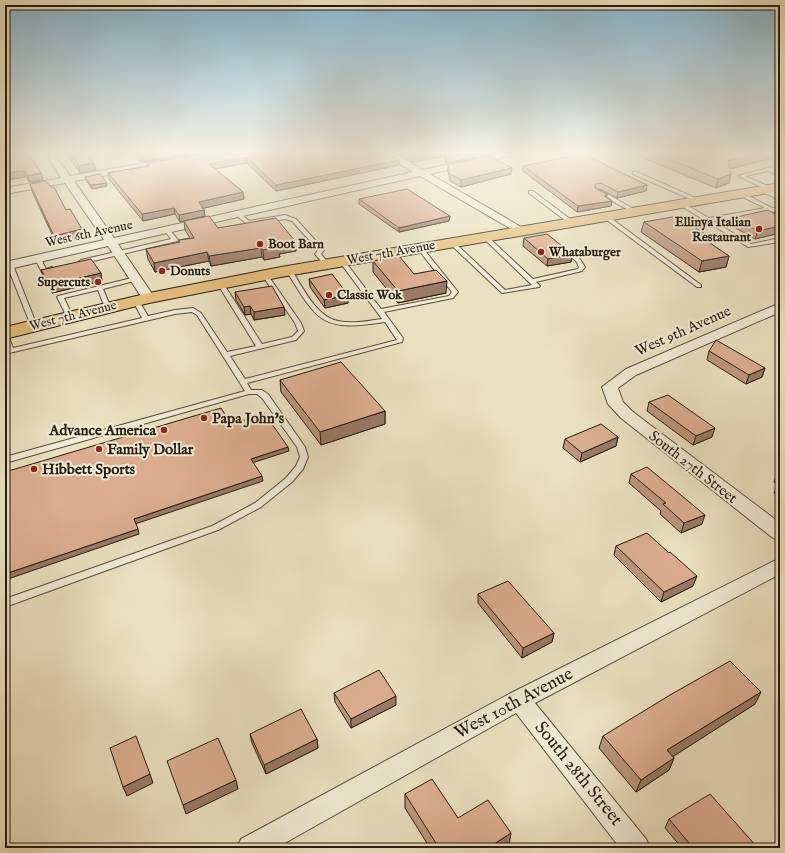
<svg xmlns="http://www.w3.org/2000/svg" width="785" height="853" viewBox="0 0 785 853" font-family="'IM FELL English',serif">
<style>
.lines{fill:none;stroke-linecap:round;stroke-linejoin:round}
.lane-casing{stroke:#574c3b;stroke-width:2}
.street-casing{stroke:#574c3b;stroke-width:2}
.primary-casing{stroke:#261b0e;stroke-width:2}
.lane{fill:#f2ecd7;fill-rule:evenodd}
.street{fill:#f2ecd7;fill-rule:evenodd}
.primary{fill:#e6c080;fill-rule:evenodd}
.wall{fill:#bd967d;stroke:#261b0e}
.shaded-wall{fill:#9a7a66;stroke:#261b0e}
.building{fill:#dcae91;stroke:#261b0e}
.poi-dot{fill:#8f2418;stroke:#f2ecd7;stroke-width:1.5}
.labels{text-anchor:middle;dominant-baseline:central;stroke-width:4;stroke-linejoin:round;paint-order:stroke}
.far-poi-label{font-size:13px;font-weight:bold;fill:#261b0e;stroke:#f2ecd7;text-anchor:start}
.far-street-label{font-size:13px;fill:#261b0e;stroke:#f2ecd7}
.street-label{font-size:15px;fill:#261b0e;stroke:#f2ecd7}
.poi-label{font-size:15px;font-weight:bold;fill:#261b0e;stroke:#f2ecd7;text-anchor:start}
.near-street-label{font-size:18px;fill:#261b0e;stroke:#f2ecd7}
</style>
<rect width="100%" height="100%" fill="#ebe1c1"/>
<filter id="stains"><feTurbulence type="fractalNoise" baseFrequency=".005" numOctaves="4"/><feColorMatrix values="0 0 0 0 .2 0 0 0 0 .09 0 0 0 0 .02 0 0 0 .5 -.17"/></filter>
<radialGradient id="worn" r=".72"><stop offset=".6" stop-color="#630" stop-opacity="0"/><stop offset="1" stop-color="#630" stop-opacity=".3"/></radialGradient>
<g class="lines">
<defs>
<g id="lane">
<polygon points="780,166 780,168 773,170 780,173 780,176 768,171 745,176 772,188 773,189 770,191 738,176 767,168"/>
<polygon points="633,172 637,172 702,201 697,202 633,174"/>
<polygon points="596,190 600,190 639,212 634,213 596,192"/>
<polygon points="529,191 533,191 574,222 574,224 570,224 529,193"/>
<polygon points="741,192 772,208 780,209 780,213 770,211 713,221 751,244 780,238 780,242 748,247 678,204 683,203 709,218 765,208 739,195 739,193"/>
<polygon points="236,213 240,213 249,221 285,215 296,219 323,249 324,250 321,254 329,264 328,265 324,265 315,254 318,250 292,221 285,219 248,225 236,215"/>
<polygon points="604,216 608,216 701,285 701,287 697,287 604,218"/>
<polygon points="167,228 169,229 178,240 177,241 81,264 78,262 81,260 171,239 164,230"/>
<polygon points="483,236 487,236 533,279 578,269 579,267 576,261 562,250 565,248 580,259 585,267 582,271 536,282 540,286 539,287 502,293 449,243 454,242 505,290 532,285 483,238"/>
<path d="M420,246l2,1 36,45 -5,6 -69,14 19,26 -1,4 -155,41 4,7h11l6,4 37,53 3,10 -5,12 -11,13 -31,25 -43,23 -213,77v-8l207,-73 43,-23 31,-25 10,-12 4,-9 -3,-10 -35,-49 -5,-4h-8l-244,69v-6l240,-66 -48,-76 -5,-3 -17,2 -170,40v-4l2,-1 -2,-5v-11l3,2 5,13 129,-30 -9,-17 3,-2 3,2 9,15 27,-6 18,-2 8,5 26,39 29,-6 -39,-63 3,-2 3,2 39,61 30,-7 6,-6 -3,-8 -33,-48 3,-2 2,1 34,49 3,8 -8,9 -66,16 15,23 152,-39 -12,-18c-64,10 -67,0 -99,-52l1,-1h4c11,17 25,48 47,52 15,3 30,0 44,-2l-43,-58 1,-1h4l37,49 68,-13 3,-4 -35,-44z"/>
<polygon points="38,257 41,259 46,269 52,267 55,269 54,270 42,272 35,259"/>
<polygon points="10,263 13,265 37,326 36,327 32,327 31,326 7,265"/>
<polygon points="136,277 138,278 138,280 103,289 111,308 110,309 106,309 105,308 98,290 64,298 73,317 70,319 67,317 57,297 58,296"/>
</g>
<g id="street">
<polygon points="46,154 54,154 70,176 195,154 212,154 208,157 74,181 114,238 413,172 386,156 385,154 395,154 423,170 496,154 510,154 509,156 430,174 528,231 522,234 518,233 420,176 118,244 155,298 149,302 144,301 108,246 5,270 5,262 104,240 65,183 5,194 5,188 61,178"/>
<polygon points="766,187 780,193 780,200 762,192 761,190"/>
<polygon points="780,303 780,312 636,375 618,388 623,402 633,412 780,523 780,540 773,538 621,418 608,404 602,387 626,369"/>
<polygon points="780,558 780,574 535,703 646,839 650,848 620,848 516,713 276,848 237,848 241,839 511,693"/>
</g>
<polygon id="primary" points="780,183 780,191 281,277 149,303 5,339 5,327 149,293 281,267"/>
</defs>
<use href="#lane" class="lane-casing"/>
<use href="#street" class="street-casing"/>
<use href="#primary" class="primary-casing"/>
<use href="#lane" class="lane"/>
<use href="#street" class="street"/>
<use href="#primary" class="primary"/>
</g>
<g class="wall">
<polygon points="5,154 43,180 29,182 27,177 25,177 5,180"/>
<polygon points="67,154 87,154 96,170 80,173"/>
<polygon points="132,154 189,154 141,162"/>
<polygon points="203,154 399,165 276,191 247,163 215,169 243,192 244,199 203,208 204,210 205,216 180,222 175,214 143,221 109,179 108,173 147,166 147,163"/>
<polygon points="397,154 477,154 476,157 446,163 444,156 413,162"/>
<polygon points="634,154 780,154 780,156 730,169 731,174 729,183 716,188"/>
<polygon points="448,165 511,174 461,187 450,181 448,172"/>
<polygon points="523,166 647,185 646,191 617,198 600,189 597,189 612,201 611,206 577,212 523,171"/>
<polygon points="85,177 107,186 92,189 86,180"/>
<polygon points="30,184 66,210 82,229 84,237 56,243 32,191"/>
<polygon points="359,199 450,216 449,221 399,232 359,204"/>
<polygon points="780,217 780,233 755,239 730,225 732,218"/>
<polygon points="184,221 218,228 295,241 296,251 279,254 280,257 264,260 262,257 211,266 209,261 155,272 148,259 146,249 179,243 179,240 190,238 185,230"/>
<polygon points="644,222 708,236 707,241 729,256 726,267 699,272 641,232"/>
<polygon points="524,238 572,254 571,262 547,266 523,246"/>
<polygon points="373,261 414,274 446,293 398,303 373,272"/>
<polygon points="41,270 102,281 52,293 44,278"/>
<polygon points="309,279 348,295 348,303 325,308 310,287"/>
<polygon points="235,292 285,315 254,320 251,314 245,315 236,300"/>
<polygon points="709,351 765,368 762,377 746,384 707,360"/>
<polygon points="280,380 385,411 385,424 321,445 281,392"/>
<polygon points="649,402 712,437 693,445 647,411"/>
<polygon points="618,437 616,446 580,462 563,448 565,439"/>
<polygon points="780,472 780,497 774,493 777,485 774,482 777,473"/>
<polygon points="631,474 702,524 681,533 660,514 661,511 629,483"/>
<polygon points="616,546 669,553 693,586 661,602 614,555"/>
<polygon points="478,594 554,633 552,642 522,658 478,603"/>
<polygon points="334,693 396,705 351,728 335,702"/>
<polygon points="755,704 673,756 674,758 669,770 636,792 599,748 603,736"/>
<polygon points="250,734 317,739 318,748 266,774 252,743"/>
<polygon points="405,794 458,818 509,846 507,848 430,848 405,808"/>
<polygon points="669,819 756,848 682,848 665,828"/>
</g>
<g class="shaded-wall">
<polygon points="155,154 189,154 141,162 140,156"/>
<polygon points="428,154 444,154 444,156 413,162 413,157"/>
<polygon points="465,154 477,154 476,157 446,163 446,158"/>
<polygon points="760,154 780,154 780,156 726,170 728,161"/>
<polygon points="246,157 247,163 210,170 209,164"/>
<polygon points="399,160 399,165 276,191 276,185"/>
<polygon points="94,163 96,170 80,173 79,166"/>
<polygon points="512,168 511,174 461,187 461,180"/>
<polygon points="23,171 25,177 5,180 5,173"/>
<polygon points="41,173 43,180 29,182 27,176"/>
<polygon points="731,174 729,183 716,188 718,179"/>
<polygon points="107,183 107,186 92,189 91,185"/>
<polygon points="647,185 646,191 617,198 618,192"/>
<polygon points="243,192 244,199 200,209 199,202"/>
<polygon points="612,201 611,206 577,212 578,206"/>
<polygon points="174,208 175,214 143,221 142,214"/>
<polygon points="204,210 205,216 180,222 179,215"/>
<polygon points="450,216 449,221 399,232 399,228"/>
<polygon points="780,226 780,233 755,239 758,231"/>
<polygon points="82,229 84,237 56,243 54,236"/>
<polygon points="708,236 705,247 701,237"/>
<polygon points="295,241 296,251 279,254 280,257 264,260 263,250 277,245"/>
<polygon points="261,248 262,257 211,266 209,256"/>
<polygon points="207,252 209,261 155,272 154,263"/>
<polygon points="572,254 571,262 547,266 548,259"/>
<polygon points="729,256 726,267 699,272 702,261"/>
<polygon points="101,273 102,281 52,293 50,285"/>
<polygon points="447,281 446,293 398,303 398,291"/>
<polygon points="348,295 348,303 325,308 324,300"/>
<polygon points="250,306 251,314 245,315 244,307"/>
<polygon points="284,307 285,315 254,320 254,312"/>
<polygon points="765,368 762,377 746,384 749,375"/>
<polygon points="385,411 385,424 321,445 320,432"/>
<polygon points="715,428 712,437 693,445 696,436"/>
<polygon points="618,437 616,446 580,462 582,453"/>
<polygon points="288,447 289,451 252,463 251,459"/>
<polygon points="262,476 263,481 135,524 134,519"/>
<polygon points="705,515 702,524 681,533 684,523"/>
<polygon points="138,529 139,534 5,580 5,574"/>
<polygon points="697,576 693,586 661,602 664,592"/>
<polygon points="554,633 552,642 522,658 523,648"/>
<polygon points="761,692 755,704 663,763 667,750"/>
<polygon points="396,696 396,705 351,728 351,719"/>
<polygon points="317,739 318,748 266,774 264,765"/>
<polygon points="674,758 669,770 636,792 641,780"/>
<polygon points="150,774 153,783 127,796 123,787"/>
<polygon points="236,780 238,789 186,814 183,805"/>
<polygon points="511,833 509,846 507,848 488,848"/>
</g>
<g class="building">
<polygon points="5,154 29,154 41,173 27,176 25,171 23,171 5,173"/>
<polygon points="70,154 87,154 94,163 79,166"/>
<polygon points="137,154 155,154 140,156"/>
<polygon points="203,154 389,154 399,160 276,185 246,157 209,164 243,192 199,202 204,210 179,215 174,208 142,214 108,173 149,166 147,163"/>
<polygon points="407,154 428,154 413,157"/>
<polygon points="445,154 465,154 446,158"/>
<polygon points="583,154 647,185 618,192 601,183 595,184 595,188 608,195 604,196 612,201 578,206 523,166"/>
<polygon points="656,154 760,154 728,161 731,174 718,179"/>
<polygon points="488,156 512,168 461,180 450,174 448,165"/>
<polygon points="100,174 107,183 91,185 85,177"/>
<polygon points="46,181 51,187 54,187 66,210 70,209 82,229 54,236 30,184"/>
<polygon points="407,189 450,216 399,228 359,199"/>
<polygon points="768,210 780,217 780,226 758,231 732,218"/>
<polygon points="209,216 218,228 276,218 295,241 277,245 279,247 263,250 261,248 209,256 207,252 154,263 146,249 180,242 179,240 194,238 184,221"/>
<polygon points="678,216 708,236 701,237 729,256 702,261 644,222"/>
<polygon points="547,234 572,254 548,259 524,238"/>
<polygon points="399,256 414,274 436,270 447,281 398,291 373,261"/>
<polygon points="91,259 101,273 50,285 41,270"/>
<polygon points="332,274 348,295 324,300 309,279"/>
<polygon points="272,286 284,307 254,312 250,306 244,307 235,292"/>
<polygon points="716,340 765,368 749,375 709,351"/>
<polygon points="341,362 385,411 320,432 280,380"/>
<polygon points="668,395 715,428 696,436 649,402"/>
<polygon points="221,408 231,424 265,414 288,447 251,459 262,476 134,519 138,529 5,574 5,472"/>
<polygon points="601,424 618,437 582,453 565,439"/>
<polygon points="647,467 705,515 684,523 663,504 666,503 631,474"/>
<polygon points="647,533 669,553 670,552 697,576 664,592 616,546"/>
<polygon points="508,581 554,633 523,648 478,594"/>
<polygon points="730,661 761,692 667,750 674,758 641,780 603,736 670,695"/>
<polygon points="379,670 396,696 351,719 334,693"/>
<polygon points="301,709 317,739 264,765 250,734"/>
<polygon points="136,736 150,774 123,787 110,748"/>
<polygon points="218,738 236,780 183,805 167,761"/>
<polygon points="432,779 458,818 488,800 511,833 488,848 439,848 405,794"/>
<polygon points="710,794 757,847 755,848 693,848 669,819"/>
</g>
<linearGradient id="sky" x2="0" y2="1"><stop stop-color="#88b8d2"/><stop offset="0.56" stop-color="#f6f2e3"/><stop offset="1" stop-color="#f6f2e3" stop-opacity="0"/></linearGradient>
<rect width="785" height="273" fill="url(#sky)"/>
<g class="poi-dot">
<circle cx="759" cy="229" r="4"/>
<circle cx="260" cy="244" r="4"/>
<circle cx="541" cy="252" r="4"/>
<circle cx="162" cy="271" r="4"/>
<circle cx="98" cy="282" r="4"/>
<circle cx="329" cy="295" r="4"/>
<circle cx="204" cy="418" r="4"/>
<circle cx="164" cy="430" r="4"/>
<circle cx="99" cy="449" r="4"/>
<circle cx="34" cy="469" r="4"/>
</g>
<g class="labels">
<g class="far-poi-label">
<text x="751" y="222" text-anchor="end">Ellinya Italian<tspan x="751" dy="15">Restaurant</tspan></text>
<text x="268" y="244">Boot Barn</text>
<text x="549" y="252">Whataburger</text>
<text x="170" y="271">Donuts</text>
<text x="90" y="282" text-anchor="end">Supercuts</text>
<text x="337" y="295">Classic Wok</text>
</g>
<g class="far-street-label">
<text transform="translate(89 234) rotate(-12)">West 6th Avenue</text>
<text transform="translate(391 253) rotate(-10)">West 7th Avenue</text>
<text transform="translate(73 316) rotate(-14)">West 7th Avenue</text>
</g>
<g class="street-label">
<text transform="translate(683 331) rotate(-24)">West 9th Avenue</text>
<text transform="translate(693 467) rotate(38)">South 27th Street</text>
</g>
<g class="poi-label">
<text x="212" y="418">Papa John's</text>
<text x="156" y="430" text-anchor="end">Advance America</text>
<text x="107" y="449">Family Dollar</text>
<text x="42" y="469">Hibbett Sports</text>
</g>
<g class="near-street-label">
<text transform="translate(514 704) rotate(-28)">West 10th Avenue</text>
<text transform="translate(578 774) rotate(51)">South 28th Street</text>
</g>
</g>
<rect width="785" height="853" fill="none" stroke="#ebe1c1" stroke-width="20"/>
<rect x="6" y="6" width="773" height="841" fill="none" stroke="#261b0e" stroke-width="2"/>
<rect x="10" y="10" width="765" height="833" fill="none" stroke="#261b0e"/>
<rect width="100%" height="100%" filter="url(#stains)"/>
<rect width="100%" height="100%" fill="url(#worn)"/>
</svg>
